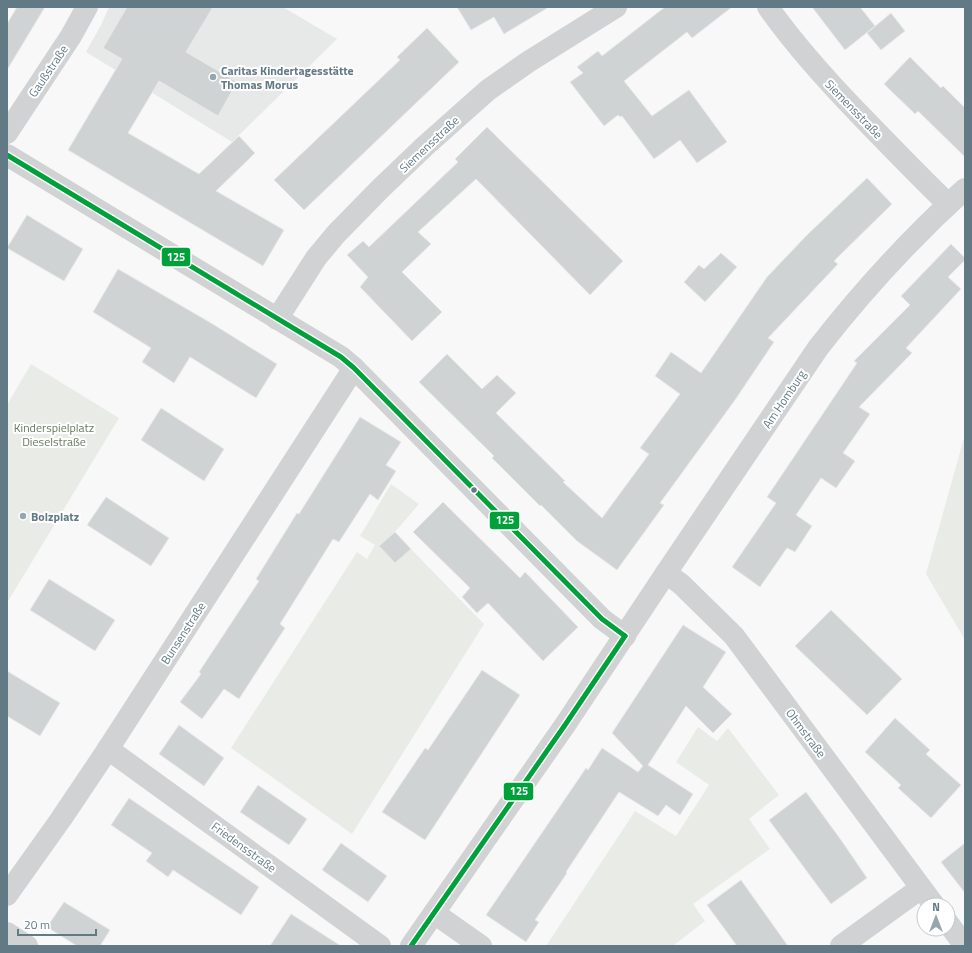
<svg xmlns="http://www.w3.org/2000/svg" width="972" height="953" viewBox="0 0 972 953" font-family="'Titillium Web',sans-serif">
<style>
.built{fill:#e7e9e9}
.green{fill:#e9ece6}
.building{fill:#d0d3d4;stroke:#e8e8e8}
.lines{fill:none;stroke-linecap:round;stroke-linejoin:round}
.minor{stroke:#d1d2d3;stroke-width:22}
.bus-1-casing{stroke:#fff;stroke-width:8}
.bus-1{stroke:#00a13a;stroke-width:5}
.poi-dot{fill:#96a6ad;stroke:#fff;stroke-width:1.5}
.bus-dot{fill:#627a85;stroke:#fff;stroke-width:1.5}
.labels{text-anchor:middle;dominant-baseline:central;stroke-width:4;stroke-linejoin:round;paint-order:stroke}
.poi-label{font-size:12px;font-weight:bold;fill:#627a85;stroke:#fff;text-anchor:start}
.street-label{font-size:12px;fill:#627a85;stroke:#fff}
.park-label{font-size:12px;fill:#697b61;stroke:#fff}
.line-badge{stroke:#fff;stroke-width:1.5}
.badge-label{font-size:11px;text-anchor:middle;font-weight:bold;fill:#fff}
</style>
<rect width="100%" height="100%" fill="#f8f8f8"/>
<polygon class="built" points="109,7 283,7 337,39 232,142 86,52 101,25"/>
<g class="green">
<polygon points="31,364 119,418 7,603 7,405"/>
<polygon points="965,434 965,640 926,574"/>
<polygon points="391,484 419,504 395,532 379,546 395,563 411,549 484,624 352,834 231,748 357,552 367,559 375,545 360,536"/>
<polygon points="698,727 717,741 728,728 779,795 749,819 770,849 693,904 705,921 673,946 546,946 635,811 676,836 709,785 676,762"/>
</g>
<g class="building">
<polygon points="17,7 45,7 7,70 7,24"/>
<polygon points="127,7 213,7 186,52 237,82 218,116 159,81 128,133 199,174 239,136 255,153 216,191 284,230 263,266 68,150 122,59 103,48"/>
<polygon points="457,7 549,7 504,34 494,17 471,30"/>
<polygon points="665,7 732,7 692,38 687,32 624,81 652,116 689,90 727,142 697,163 680,140 654,159 622,116 620,117 618,115 604,126 570,82 583,73 577,67 598,51 602,56"/>
<polygon points="812,7 860,7 875,26 845,50"/>
<polygon points="891,13 905,31 881,50 867,33"/>
<polygon points="427,28 459,62 304,210 274,180 400,60 397,57"/>
<polygon points="910,57 941,88 943,86 965,108 965,157 918,111 915,114 884,84"/>
<polygon points="487,127 623,261 590,295 476,179 418,232 431,244 402,272 442,312 412,341 360,287 368,277 347,255 363,241 369,247 458,162 455,159"/>
<polygon points="867,178 892,204 834,261 838,264 768,338 774,342 735,400 660,503 664,505 617,570 577,541 541,505 540,506 492,458 494,456 419,382 447,354 482,389 497,375 516,393 496,413 565,481 563,482 602,518 649,454 640,448 680,394 655,376 671,352 701,373 767,277 807,235"/>
<polygon points="27,215 83,249 64,281 7,248"/>
<polygon points="951,244 965,258 965,260 948,277 961,289 906,348 912,353 859,407 870,414 843,453 855,461 836,488 821,478 796,515 812,526 795,552 787,548 760,587 732,567 776,503 767,497 857,363 854,361 910,305 901,296"/>
<polygon points="721,253 737,267 705,302 684,282 699,265 704,269"/>
<polygon points="118,269 211,323 277,364 256,398 190,357 174,383 142,362 151,348 93,312"/>
<polygon points="161,408 224,449 204,481 141,440"/>
<polygon points="360,417 401,442 386,465 396,471 378,500 370,494 339,542 333,539 280,624 285,628 239,699 224,689 202,719 180,702 201,674 199,672 259,581 256,579 297,513 299,514"/>
<polygon points="106,497 169,538 151,566 87,525"/>
<polygon points="443,502 520,578 525,572 578,627 543,661 488,603 477,613 462,597 470,588 413,532"/>
<polygon points="395,532 411,549 395,563 379,546"/>
<polygon points="49,579 115,620 95,651 30,610"/>
<polygon points="831,610 902,679 867,715 795,646"/>
<polygon points="683,625 726,652 703,687 732,714 713,733 686,706 648,765 693,794 680,815 666,805 658,816 619,792 566,872 567,873 535,920 539,922 526,942 486,915 586,768 588,770 602,748 638,772 643,766 612,733"/>
<polygon points="482,670 520,695 425,840 382,812 425,748 428,750"/>
<polygon points="7,671 60,703 40,736 7,716"/>
<polygon points="895,718 930,750 926,754 961,785 931,818 898,788 901,785 865,752"/>
<polygon points="179,725 224,758 204,786 159,754"/>
<polygon points="258,785 307,819 289,845 240,812"/>
<polygon points="806,792 841,840 867,878 831,904 769,820"/>
<polygon points="129,798 259,887 241,915 173,870 168,877 146,861 152,853 111,825"/>
<polygon points="341,843 387,876 368,902 322,870"/>
<polygon points="965,843 965,893 941,862"/>
<polygon points="741,880 788,946 737,946 707,905"/>
<polygon points="64,902 110,930 100,946 77,946 47,927"/>
<polygon points="291,914 341,946 270,946"/>
</g>
<g class="lines">
<g class="minor">
<path d="M768,7c28,40 61,76 95,111 28,29 56,58 85,86"/>
<polyline points="7,133 71,36 87,7"/>
<polyline points="7,155 341,357 354,368 602,619 625,636"/>
<polyline points="277,319 316,258 336,234 380,189 425,146 488,90 528,62 616,7"/>
<polyline points="666,573 681,584 734,636 934,905"/>
<polyline points="108,749 380,946"/>
<polyline points="7,895 61,819 108,749 354,368"/>
<polyline points="434,913 481,946"/>
<polyline points="948,923 965,946"/>
<polyline points="7,933 27,946"/>
<path d="M411,946l154,-221 101,-152 152,-225c45,-58 93,-110 147,-159"/>
<polyline points="841,946 921,888"/>
</g>
<defs>
<g id="bus-1">
<polyline points="7,155 341,357 354,368 602,619 625,636"/>
<polyline points="411,946 565,725 625,636"/>
</g>
</defs>
<use href="#bus-1" class="bus-1-casing"/>
<use href="#bus-1" class="bus-1"/>
</g>
<g class="poi-dot">
<circle cx="213" cy="77" r="4"/>
<circle cx="23" cy="516" r="4"/>
</g>
<circle class="bus-dot" cx="474" cy="490" r="3.5"/>
<g class="labels">
<g class="poi-label">
<text x="221" y="70">Caritas Kindertagesstätte<tspan x="221" dy="14">Thomas Morus</tspan></text>
<text x="31" y="516">Bolzplatz</text>
</g>
<g class="street-label">
<text transform="translate(48 71) rotate(-56)">Gaußstraße</text>
<text transform="translate(854 109) rotate(46)">Siemensstraße</text>
<text transform="translate(429 144) rotate(-43)">Siemensstraße</text>
<text transform="translate(784 399) rotate(-56)">Am Homburg</text>
<text transform="translate(183 633) rotate(-57)">Bunsenstraße</text>
<text transform="translate(806 733) rotate(53)">Ohmstraße</text>
<text transform="translate(244 847) rotate(36)">Friedensstraße</text>
</g>
<g class="park-label">
<text x="54" y="427">Kinderspielplatz<tspan x="54" dy="14">Dieselstraße</tspan></text>
</g>
</g>
<g class="line-badge">
<rect x="161" y="247" width="30" height="20" rx="4" fill="#00a13a"/>
<rect x="489" y="511" width="31" height="19" rx="4" fill="#00a13a"/>
<rect x="503" y="782" width="31" height="19" rx="4" fill="#00a13a"/>
</g>
<g class="badge-label">
<text x="176" y="261">125</text>
<text x="505" y="524">125</text>
<text x="519" y="795">125</text>
</g>
<rect width="972" height="953" fill="none" stroke="#627a85" stroke-width="16"/>
<g transform="translate(936 917)"><circle r="19" fill="#ffffff" stroke="#c0cace"/>
<path d="M0-3L7 15L0 10L-7 15Z" fill="#96a6ad"/>
<text y="-6" font-size="11" font-weight="bold" text-anchor="middle" fill="#627a85">N</text>
</g>
<path d="M18 929v6h78v-6" fill="none" stroke="#627a85" stroke-width="2"/>
<text x="24" y="929" font-size="12" fill="#627a85" stroke="#ffffff" stroke-width="3" paint-order="stroke">20 m</text>
</svg>
